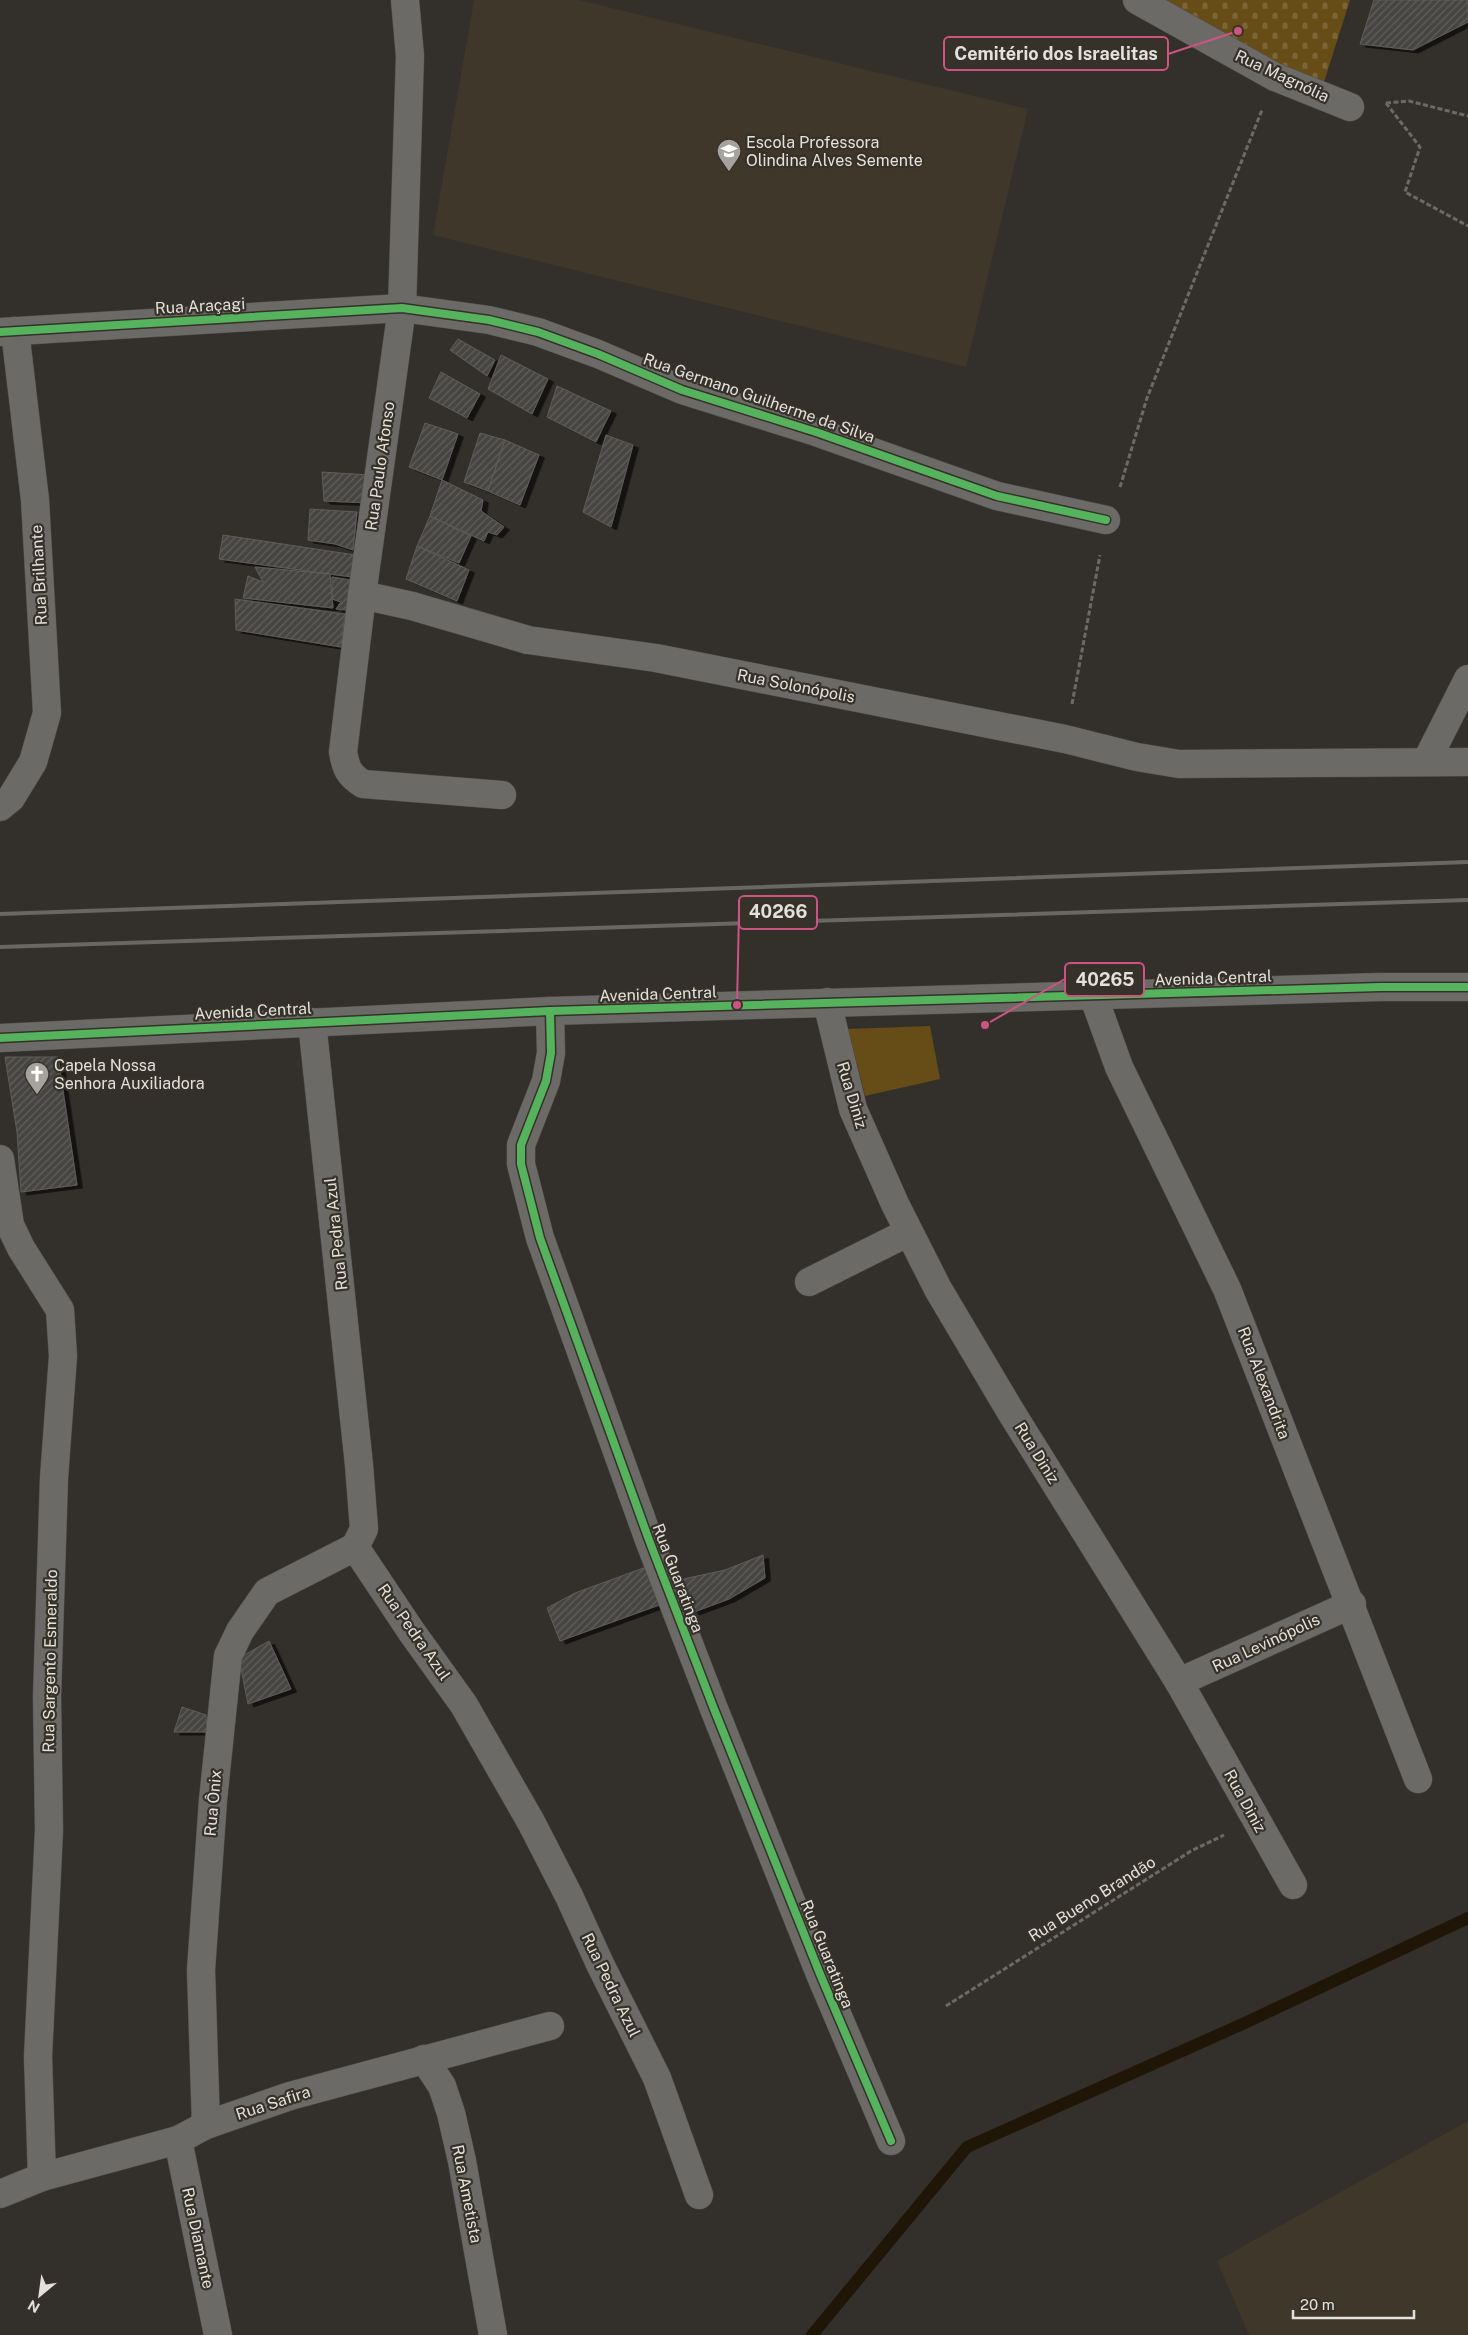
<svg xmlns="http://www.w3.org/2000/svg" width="1468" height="2335" viewBox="0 0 1468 2335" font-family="'Public Sans',sans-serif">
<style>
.built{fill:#3e372a}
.cemetery{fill:url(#cemetery-stones)}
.park{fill:#664c17}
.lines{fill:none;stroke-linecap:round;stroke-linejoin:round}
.stream{stroke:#201607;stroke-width:12}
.building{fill:url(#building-hatch);stroke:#5f5d59;filter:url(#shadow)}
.street-casing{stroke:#4f4d49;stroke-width:29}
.secondary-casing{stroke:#4f4d49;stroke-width:29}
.path{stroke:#6c6a68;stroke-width:3;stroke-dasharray:5 2.5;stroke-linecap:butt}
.street{stroke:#6c6a67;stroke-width:28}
.secondary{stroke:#6c6a67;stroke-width:28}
.rail{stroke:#696763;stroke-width:4}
.cycleway-casing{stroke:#363129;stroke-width:11}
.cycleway{stroke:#56b35d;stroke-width:8}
.labels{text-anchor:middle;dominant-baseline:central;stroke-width:4.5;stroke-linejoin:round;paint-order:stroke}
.street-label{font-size:16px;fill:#e4e1dc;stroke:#363129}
.poi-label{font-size:16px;fill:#e4e1dc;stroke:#363129;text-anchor:start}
.leader{fill:none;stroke:#cc5482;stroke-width:2}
.callout-dot{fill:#cc5482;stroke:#363129;stroke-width:2}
.callout{fill:#363129;stroke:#cc5482;stroke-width:2}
.callout-label{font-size:18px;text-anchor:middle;font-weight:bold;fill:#e4e1dc}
</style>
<defs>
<pattern id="cemetery-stones" width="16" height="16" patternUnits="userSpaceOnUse" patternTransform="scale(1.25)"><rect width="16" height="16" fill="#664c17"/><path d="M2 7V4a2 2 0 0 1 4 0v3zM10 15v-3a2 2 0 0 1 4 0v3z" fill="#7c6638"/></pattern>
<pattern id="building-hatch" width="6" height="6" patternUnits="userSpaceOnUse" patternTransform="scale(1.25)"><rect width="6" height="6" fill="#474542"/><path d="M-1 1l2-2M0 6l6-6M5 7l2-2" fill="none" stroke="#61605d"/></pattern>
<filter id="shadow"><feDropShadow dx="5.5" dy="3" stdDeviation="0" flood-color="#0009"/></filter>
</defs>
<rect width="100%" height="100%" fill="#33302c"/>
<g class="built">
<polygon points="474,0 579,0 1028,109 966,367 433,235"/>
<polygon points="1468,2121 1468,2335 1249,2335 1217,2261"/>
</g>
<polygon class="cemetery" points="1150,0 1350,0 1323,85 1260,63"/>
<polygon class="park" points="930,1026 940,1079 865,1096 848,1029"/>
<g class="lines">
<polyline class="stream" points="812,2335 967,2147 1247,2022 1468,1918"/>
</g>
<g class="building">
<polygon points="1374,0 1468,0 1468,22 1413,50 1360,44"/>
<polygon points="458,339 495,360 487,376 450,350"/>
<polygon points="501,355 548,379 532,414 488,389"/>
<polygon points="441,372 480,394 467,418 429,398"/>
<polygon points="557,386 611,411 596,442 547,417"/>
<polygon points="425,423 458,434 442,480 409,467"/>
<polygon points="480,433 505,440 488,491 464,482"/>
<polygon points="606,435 633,445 611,527 583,512"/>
<polygon points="505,440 539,455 520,505 488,491"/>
<polygon points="322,472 370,475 369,503 324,501"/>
<polygon points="442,480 483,500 481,511 504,527 497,535 488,532 484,541 430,516"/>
<polygon points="310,509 357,512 353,550 335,544 308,540"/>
<polygon points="430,516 471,536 459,563 417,546"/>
<polygon points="223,535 362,556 359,578 219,559"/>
<polygon points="417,546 469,570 457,601 406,579"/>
<polygon points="255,567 330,574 333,608 243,598 248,576 263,582"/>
<polygon points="332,577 356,581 347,610 336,609 341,602 332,599"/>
<polygon points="235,599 345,614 341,647 236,630"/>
<polygon points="5,1057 58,1057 77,1185 21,1192 17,1132"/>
<polygon points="763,1555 765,1578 729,1599 694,1612 685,1600 679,1580 725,1570"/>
<polygon points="649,1566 662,1604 560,1641 547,1608 575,1593"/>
<polygon points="269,1641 291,1689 248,1704 239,1658"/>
<polygon points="182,1707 206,1715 207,1732 174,1732"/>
</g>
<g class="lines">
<defs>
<g id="street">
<path d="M405,0l5,56 -8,252 -40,287 -19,157c3,17 6,23 20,32l139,11"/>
<polyline points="1137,0 1275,77 1350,107"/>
<polyline points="0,332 402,308 489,320 538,332 598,354 682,390 816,432 997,496 1106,520"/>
<polyline points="362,595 412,606 528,640 656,658 1065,739 1137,757 1179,764 1468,762"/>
<polyline points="1426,762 1468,679"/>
<polyline points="0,807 11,798 33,762 47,713 35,500 15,331"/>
<polyline points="1093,995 1119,1067 1227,1289 1418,1779"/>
<polyline points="827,1002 853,1109 895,1204 938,1289 1011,1412 1179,1682 1293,1885"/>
<polyline points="550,1011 551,1053 546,1081 521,1145 521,1164 540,1238 649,1540 714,1709 820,1974 891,2141"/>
<polyline points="312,1022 359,1465 364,1529 355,1547"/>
<polyline points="0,1159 10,1225 21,1248 60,1310 63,1356 54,1478 47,1697 49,1830 38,2057 42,2177"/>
<polyline points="809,1282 909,1232"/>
<polyline points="355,1547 411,1631 464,1705 531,1822 569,1896 600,1964 657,2078 699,2195"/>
<polyline points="1179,1682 1352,1604"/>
<polyline points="424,2059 442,2086 451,2113 462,2161 493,2335"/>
<polyline points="206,2125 201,1970 213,1800 228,1656 240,1631 267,1592 355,1547"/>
<polyline points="178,2140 218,2335"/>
<polyline points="0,2194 42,2177 178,2140 206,2125 290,2096 550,2026"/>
</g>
<polyline id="secondary" points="0,1038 550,1011 1380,987 1468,987"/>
</defs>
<use href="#street" class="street-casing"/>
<use href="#secondary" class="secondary-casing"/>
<g class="path">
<polyline points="1386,103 1420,147 1405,192 1468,226"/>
<polyline points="1386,103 1409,101 1468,116"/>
<polyline points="1120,487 1147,398 1262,110"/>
<polyline points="1072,704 1100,555"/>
<polyline points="946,2006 1191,1851 1224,1835"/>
</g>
<use href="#street" class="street"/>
<use href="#secondary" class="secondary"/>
<g class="rail">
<polyline points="0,914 1468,862"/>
<polyline points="0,947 1468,900"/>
</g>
<defs>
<g id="cycleway">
<polyline points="0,332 402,308 489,320 538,332 598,354 682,390 816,432 997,496 1106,520"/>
<polyline points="550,1011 551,1053 546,1081 521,1145 521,1164 540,1238 649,1540 714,1709 820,1974 891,2141"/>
<polyline points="0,1038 550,1011 1380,987 1468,987"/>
</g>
</defs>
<use href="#cycleway" class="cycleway-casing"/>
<use href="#cycleway" class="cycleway"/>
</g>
<defs>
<symbol id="school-pin" viewBox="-11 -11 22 30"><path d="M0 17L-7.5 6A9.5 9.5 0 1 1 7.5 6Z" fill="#a6a39e" stroke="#363129"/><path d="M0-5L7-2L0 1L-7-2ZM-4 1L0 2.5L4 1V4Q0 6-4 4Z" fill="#fff"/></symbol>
<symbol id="church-pin" viewBox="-11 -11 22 30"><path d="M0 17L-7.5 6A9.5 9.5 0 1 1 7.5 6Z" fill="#a6a39e" stroke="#363129"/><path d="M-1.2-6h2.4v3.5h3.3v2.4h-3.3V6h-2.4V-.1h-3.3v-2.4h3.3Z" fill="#fff"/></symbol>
</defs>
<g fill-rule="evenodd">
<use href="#school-pin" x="715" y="137" width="28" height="38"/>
<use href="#church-pin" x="23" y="1060" width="28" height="38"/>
</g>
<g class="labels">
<g class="street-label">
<text transform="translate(1282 76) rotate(25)">Rua Magnólia</text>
<text transform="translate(200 306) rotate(-3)">Rua Araçagi</text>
<text transform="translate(759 398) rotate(19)">Rua Germano Guilherme da Silva</text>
<text transform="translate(380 466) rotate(-82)">Rua Paulo Afonso</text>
<text transform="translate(39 575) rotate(-93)">Rua Brilhante</text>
<text transform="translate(796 686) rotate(11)">Rua Solonópolis</text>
<text transform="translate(1213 978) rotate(-2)">Avenida Central</text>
<text transform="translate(658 994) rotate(-2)">Avenida Central</text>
<text transform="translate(253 1011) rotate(-3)">Avenida Central</text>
<text transform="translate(852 1095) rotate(73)">Rua Diniz</text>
<text transform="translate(336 1234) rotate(-96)">Rua Pedra Azul</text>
<text transform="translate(1264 1383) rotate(69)">Rua Alexandrita</text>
<text transform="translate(1037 1453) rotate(58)">Rua Diniz</text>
<text transform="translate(678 1578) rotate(69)">Rua Guaratinga</text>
<text transform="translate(414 1632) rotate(55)">Rua Pedra Azul</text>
<text transform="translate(1266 1643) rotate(-25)">Rua Levinópolis</text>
<text transform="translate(50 1661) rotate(-89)">Rua Sargento Esmeraldo</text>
<text transform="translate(1245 1801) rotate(61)">Rua Diniz</text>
<text transform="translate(213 1803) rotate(-85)">Rua Ônix</text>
<text transform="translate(1092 1899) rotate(-32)">Rua Bueno Brandão</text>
<text transform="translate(827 1954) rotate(68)">Rua Guaratinga</text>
<text transform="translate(611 1985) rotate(64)">Rua Pedra Azul</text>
<text transform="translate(273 2103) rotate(-18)">Rua Safira</text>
<text transform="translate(467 2194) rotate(79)">Rua Ametista</text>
<text transform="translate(198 2238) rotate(78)">Rua Diamante</text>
</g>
<g class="poi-label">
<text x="746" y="142">Escola Professora<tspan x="746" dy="18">Olindina Alves Semente</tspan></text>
<text x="54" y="1065">Capela Nossa<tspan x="54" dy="18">Senhora Auxiliadora</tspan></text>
</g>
</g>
<path class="leader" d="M1238 31L1168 54M737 1005L739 912M985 1025L1065 979"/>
<g class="callout-dot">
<circle cx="1238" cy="31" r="5"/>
<circle cx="737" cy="1005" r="5"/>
<circle cx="985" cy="1025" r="5"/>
</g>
<g class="callout">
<rect x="944" y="37" width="224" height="33" rx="5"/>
<rect x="739" y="896" width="78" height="33" rx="5"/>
<rect x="1065" y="963" width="79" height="33" rx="5"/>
</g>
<g class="callout-label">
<text x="1056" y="60">Cemitério dos Israelitas</text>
<text x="778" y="918">40266</text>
<text x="1105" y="986">40265</text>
</g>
<g transform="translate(40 2295) rotate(209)" stroke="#363129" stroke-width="4" paint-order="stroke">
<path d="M0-4L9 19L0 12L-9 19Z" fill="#e4e1dc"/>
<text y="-8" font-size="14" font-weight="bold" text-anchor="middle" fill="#e4e1dc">N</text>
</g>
<path d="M1293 2310v8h121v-8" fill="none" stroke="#e4e1dc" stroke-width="2.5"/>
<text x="1300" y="2310" font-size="15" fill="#e4e1dc" stroke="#363129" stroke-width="4" paint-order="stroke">20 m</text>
</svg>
